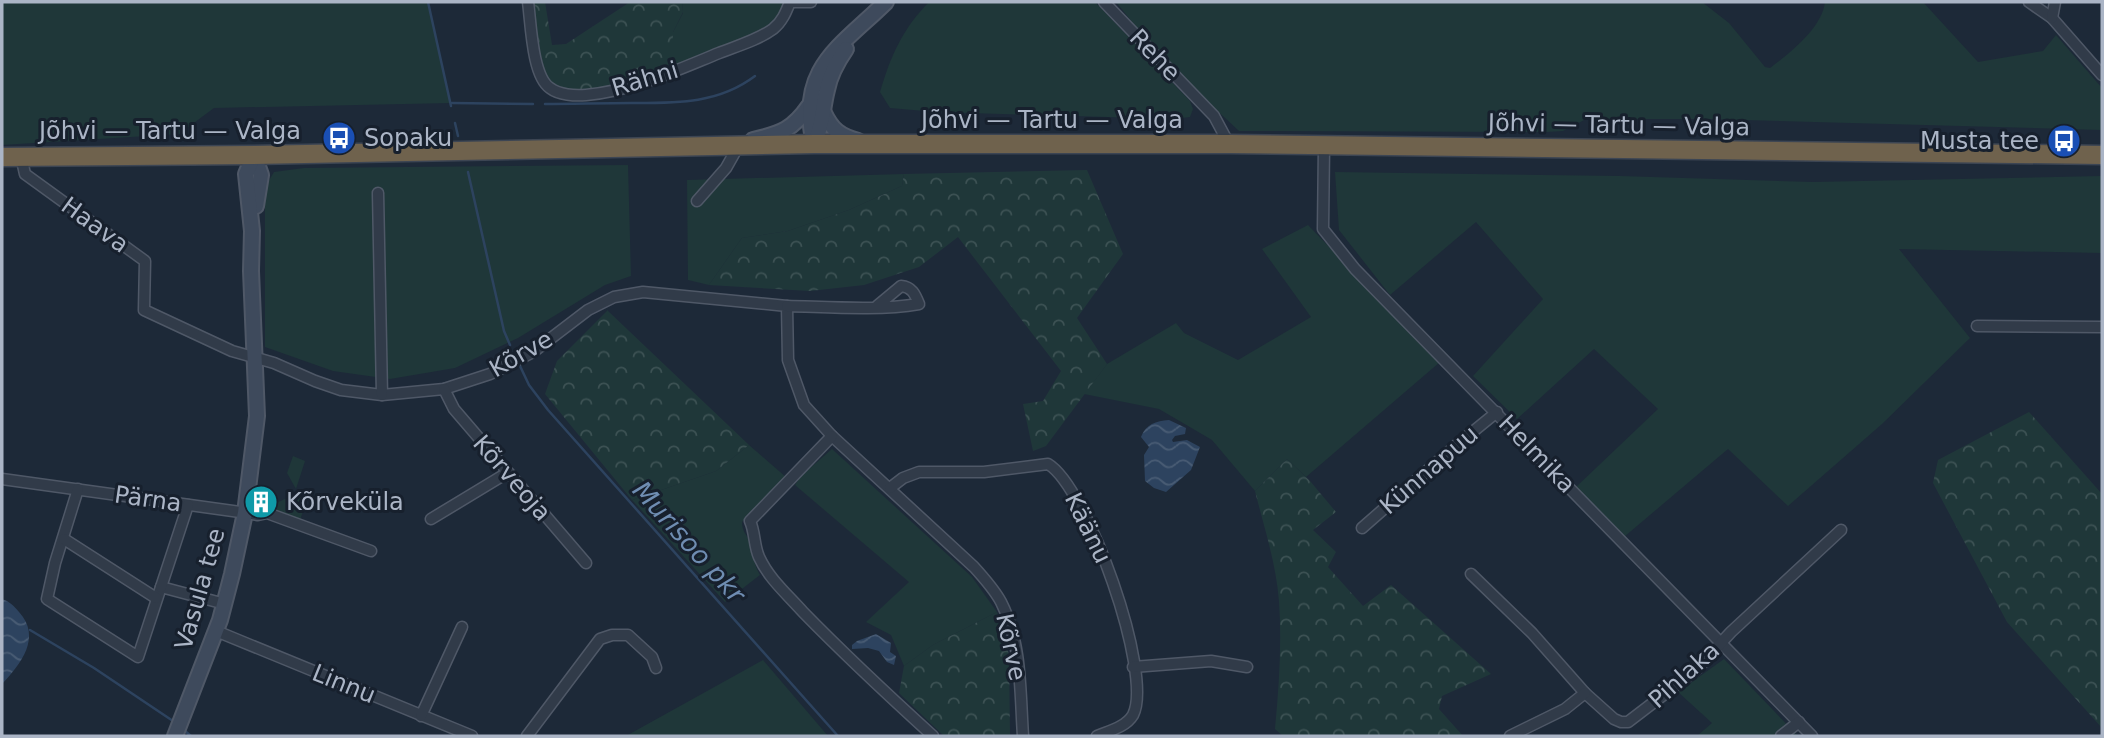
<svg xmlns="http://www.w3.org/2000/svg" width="2104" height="738" viewBox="0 0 2104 738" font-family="'DejaVu Sans',sans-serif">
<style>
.grass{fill:#1f3739}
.forest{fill:url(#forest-crowns)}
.water{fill:url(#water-waves)}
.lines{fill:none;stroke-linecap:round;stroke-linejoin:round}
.stream{stroke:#2d435f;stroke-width:2.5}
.street-casing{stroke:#4f5867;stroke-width:13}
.secondary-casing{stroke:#4f5867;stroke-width:18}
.highway-casing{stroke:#3c4553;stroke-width:21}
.street{stroke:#313b49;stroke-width:10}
.secondary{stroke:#3e4a5c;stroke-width:14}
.highway{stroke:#6f624d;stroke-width:18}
.labels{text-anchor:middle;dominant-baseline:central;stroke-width:6;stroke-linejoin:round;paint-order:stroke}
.street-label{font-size:24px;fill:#abb5c6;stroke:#17202d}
.poi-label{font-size:24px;fill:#abb5c6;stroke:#17202d;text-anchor:start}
.water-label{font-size:26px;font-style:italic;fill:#6f8db2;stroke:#17202d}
</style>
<defs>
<pattern id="forest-crowns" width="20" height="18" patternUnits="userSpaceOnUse" patternTransform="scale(1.75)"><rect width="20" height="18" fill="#1f3739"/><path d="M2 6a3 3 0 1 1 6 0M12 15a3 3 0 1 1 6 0" fill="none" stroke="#3d5254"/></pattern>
<pattern id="water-waves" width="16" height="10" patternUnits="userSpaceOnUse" patternTransform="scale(1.75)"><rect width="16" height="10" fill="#2d435f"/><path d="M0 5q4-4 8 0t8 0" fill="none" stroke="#495c74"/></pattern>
</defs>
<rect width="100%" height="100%" fill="#1d2938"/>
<g class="grass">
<polygon points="2,2 428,2 451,103 214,108 179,134 2,145"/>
<polygon points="682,2 790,2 773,29 673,71 673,32 683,13"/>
<path d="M929,2h166l95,99 3,8 -3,8 -16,2 -238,-7 -46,-4 -10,-16c10,-35 23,-64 49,-90z"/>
<path d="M1116,2h586l27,21 36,44 5,1c20,-15 52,-40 55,-66h98l55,60 65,-11 13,-16 46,53v42l-394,-11h-122l-23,12 -17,1 -307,-1 -77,-72z"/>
<polygon points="628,165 631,276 605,285 518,338 455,368 390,379 333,371 265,347 265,187 274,172 304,168"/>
<polygon points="1335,172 1620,176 1813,182 2102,176 2102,253 1899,249 1970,338 1882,424 1788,506 1728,449 1624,537 1576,487 1658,409 1594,349 1517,419 1473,376 1543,299 1476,222 1390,295 1339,230"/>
<polygon points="904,174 902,186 849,210 788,231 742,238 709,285 688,280 687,180"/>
<polygon points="1308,225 1440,362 1306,477 1287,459 1255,491 1212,440 1159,409 1084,394 1107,364 1176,323 1184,333 1238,360 1311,317 1262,249"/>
<path d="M749,445l38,33 -45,44c0,10 5,12 8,21 4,12 3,20 10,32l-35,27 -93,-102 84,-29z"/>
<polygon points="832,449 972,577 997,612 933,645 904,666 891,635 866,622 909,582 795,485 801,476"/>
<polygon points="293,456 305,461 296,489 287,473"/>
<polygon points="296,494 307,500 300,520 274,510 276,503"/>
<polygon points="1724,659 1798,736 1697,736 1712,723 1678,692"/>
<polygon points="763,660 828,736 626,736"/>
</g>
<g class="forest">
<polygon points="532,2 545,2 552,45 566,44 630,2 682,2 683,12 673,32 673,71 586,95 551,90 543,69"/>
<polygon points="1087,170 1123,254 1077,318 1107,364 1046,446 1033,451 1023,404 1043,401 1061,371 958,237 919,267 864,285 810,291 709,285 742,238 788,231 849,210 902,186 904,174"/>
<polygon points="608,310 608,311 749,445 716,471 632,500 545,394 557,361"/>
<polygon points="2029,412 2102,494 2102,728 2007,622 1933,483 1938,460"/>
<path d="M1287,459l23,22 26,31 -23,18 23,22 -8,15 35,39 28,-21 100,89 -49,22 -3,13 24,27h-180l-8,-7c4,-42 7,-86 4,-128 -3,-38 -15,-74 -24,-110z"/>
<polygon points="997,612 1009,655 1010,736 944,736 899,693 904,666 933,645"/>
</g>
<g class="water">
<path d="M1169,420l17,8 -1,6 -10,2 -3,4 1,2 14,-2 13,7 -9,23 -25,22 -12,-4 -9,-7 -1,-26 5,-8 -8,-10c5,-13 15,-16 28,-17z"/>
<path d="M2,599c7,2 12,7 17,13 23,25 2,52 -17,72z"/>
<polygon points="876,634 891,643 890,652 896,656 894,665 887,662 879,651 868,648 852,649 852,645 857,641"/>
</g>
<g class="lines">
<g class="stream">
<polyline points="428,2 451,106"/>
<polyline points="452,103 533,104"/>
<path d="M545,104c28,0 57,-1 86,-1 45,0 87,1 124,-27"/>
<polyline points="455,123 458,136"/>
<polyline points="468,172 504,331 510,345"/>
<polyline points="520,366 529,385 548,410 838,736"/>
<polyline points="30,630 94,668 173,721"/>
<polyline points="185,731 191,736"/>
</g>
<defs>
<g id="street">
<path d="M528,2c3,21 4,74 22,86 9,7 25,8 36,7 46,-4 91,-25 133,-42 18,-7 39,-13 54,-24 9,-7 13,-17 17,-27"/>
<polyline points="790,2 811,2"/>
<polyline points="1104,2 1214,116 1229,144"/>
<polyline points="2029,2 2052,18 2102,75"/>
<polyline points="2052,18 2055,2"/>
<polyline points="1324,146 1323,229 1355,269 1812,736"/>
<path d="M21,156l4,18 120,87 -1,49 88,41 42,12 41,18 26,9 41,5 62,-6 46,-15 43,-22 55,-42 26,-13 29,-5 144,14 1,54 16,45 28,31 142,131c10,11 20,22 27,35 21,41 19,90 22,134"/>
<polyline points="378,193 382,395"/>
<polyline points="697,201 726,168 739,145"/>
<path d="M787,306c42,1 91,5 132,-2 -4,-10 -7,-17 -18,-18l-24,20"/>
<polyline points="1977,326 2102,327"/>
<polyline points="444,389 454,409 586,563"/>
<path d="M832,436l-82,85c5,11 4,25 9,36 10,22 29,38 44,55 42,43 86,84 130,124"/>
<polyline points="2,479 240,512 258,515 267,513 371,551"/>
<path d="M890,488l13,-10 16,-6h65l64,-8c39,23 106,210 85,251 -7,12 -24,16 -36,21"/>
<polyline points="78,489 55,563 47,599 138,657 161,587 225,604"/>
<polyline points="431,519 507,473"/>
<polyline points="1362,528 1459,443 1497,412"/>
<polyline points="64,539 156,598"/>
<polyline points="1471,574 1532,633 1585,693 1614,719 1621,722 1628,722 1696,670 1731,632 1841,530"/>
<polyline points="161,587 188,505"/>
<polyline points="216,631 472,736"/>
<polyline points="1133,667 1211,661 1247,667"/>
<polyline points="421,716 462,627"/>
<polyline points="527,736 600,639 612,635 628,635 652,657 656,668"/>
<polyline points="1510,736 1565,709 1585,693"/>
<polyline points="1781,736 1799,722"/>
</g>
<g id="secondary">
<path d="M824,113c8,17 16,23 34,28"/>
<path d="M753,140c28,-6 40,-11 56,-34"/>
<path d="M814,144c-17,-76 25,-96 72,-142"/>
<path d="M814,144c9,-18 8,-35 13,-54 3,-16 10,-28 19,-41"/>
<polyline points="254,155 261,175 256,206"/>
<polyline points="175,736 220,620 232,574 245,513 257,416 251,271 252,231 246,174 254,155"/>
</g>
<polyline id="highway" points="2,157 254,155 814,144 1230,144 2102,155"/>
</defs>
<use href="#street" class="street-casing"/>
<use href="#secondary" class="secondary-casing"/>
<use href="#highway" class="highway-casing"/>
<use href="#street" class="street"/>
<use href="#secondary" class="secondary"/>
<use href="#highway" class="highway"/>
</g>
<defs>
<symbol id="bus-disc" viewBox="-11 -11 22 22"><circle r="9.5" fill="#1a4fb4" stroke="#17202d"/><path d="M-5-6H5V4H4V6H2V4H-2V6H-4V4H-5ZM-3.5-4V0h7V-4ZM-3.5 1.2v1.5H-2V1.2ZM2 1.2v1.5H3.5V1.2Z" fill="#fff"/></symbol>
<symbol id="building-disc" viewBox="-11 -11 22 22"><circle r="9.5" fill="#0f9aa8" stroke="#17202d"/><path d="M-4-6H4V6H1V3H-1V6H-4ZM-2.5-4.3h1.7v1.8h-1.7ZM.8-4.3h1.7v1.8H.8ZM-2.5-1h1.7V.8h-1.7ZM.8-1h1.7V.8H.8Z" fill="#fff"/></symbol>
</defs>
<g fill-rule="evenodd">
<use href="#bus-disc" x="320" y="119" width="38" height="38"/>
<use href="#bus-disc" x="2045" y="122" width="38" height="38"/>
<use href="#building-disc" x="242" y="483" width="38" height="38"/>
</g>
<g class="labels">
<g class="street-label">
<text transform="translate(1155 55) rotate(46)">Rehe</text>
<text transform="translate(645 79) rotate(-17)">Rähni</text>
<text x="1052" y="120">Jõhvi — Tartu — Valga</text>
<text transform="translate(1619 125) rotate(1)">Jõhvi — Tartu — Valga</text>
<text x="170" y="131">Jõhvi — Tartu — Valga</text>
<text transform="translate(95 225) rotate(36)">Haava</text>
<text transform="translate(521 354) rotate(-30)">Kõrve</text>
<text transform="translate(1537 454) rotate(46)">Helmika</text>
<text transform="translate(1429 470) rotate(-41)">Künnapuu</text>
<text transform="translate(512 478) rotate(49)">Kõrveoja</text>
<text transform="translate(148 499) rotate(8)">Pärna</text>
<text transform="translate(1088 528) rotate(64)">Käänu</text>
<text transform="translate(200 589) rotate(-74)">Vasula tee</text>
<text transform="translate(1011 647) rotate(78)">Kõrve</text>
<text transform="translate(1684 675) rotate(-42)">Pihlaka</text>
<text transform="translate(344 684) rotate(22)">Linnu</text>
</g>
<g class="poi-label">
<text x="364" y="138">Sopaku</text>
<text x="2039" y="141" text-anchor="end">Musta tee</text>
<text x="286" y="502">Kõrveküla</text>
</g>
<g class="water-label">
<text transform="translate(689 542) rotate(48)">Murisoo pkr</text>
</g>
</g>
<rect width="2104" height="738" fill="none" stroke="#abb5c6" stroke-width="7"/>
</svg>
